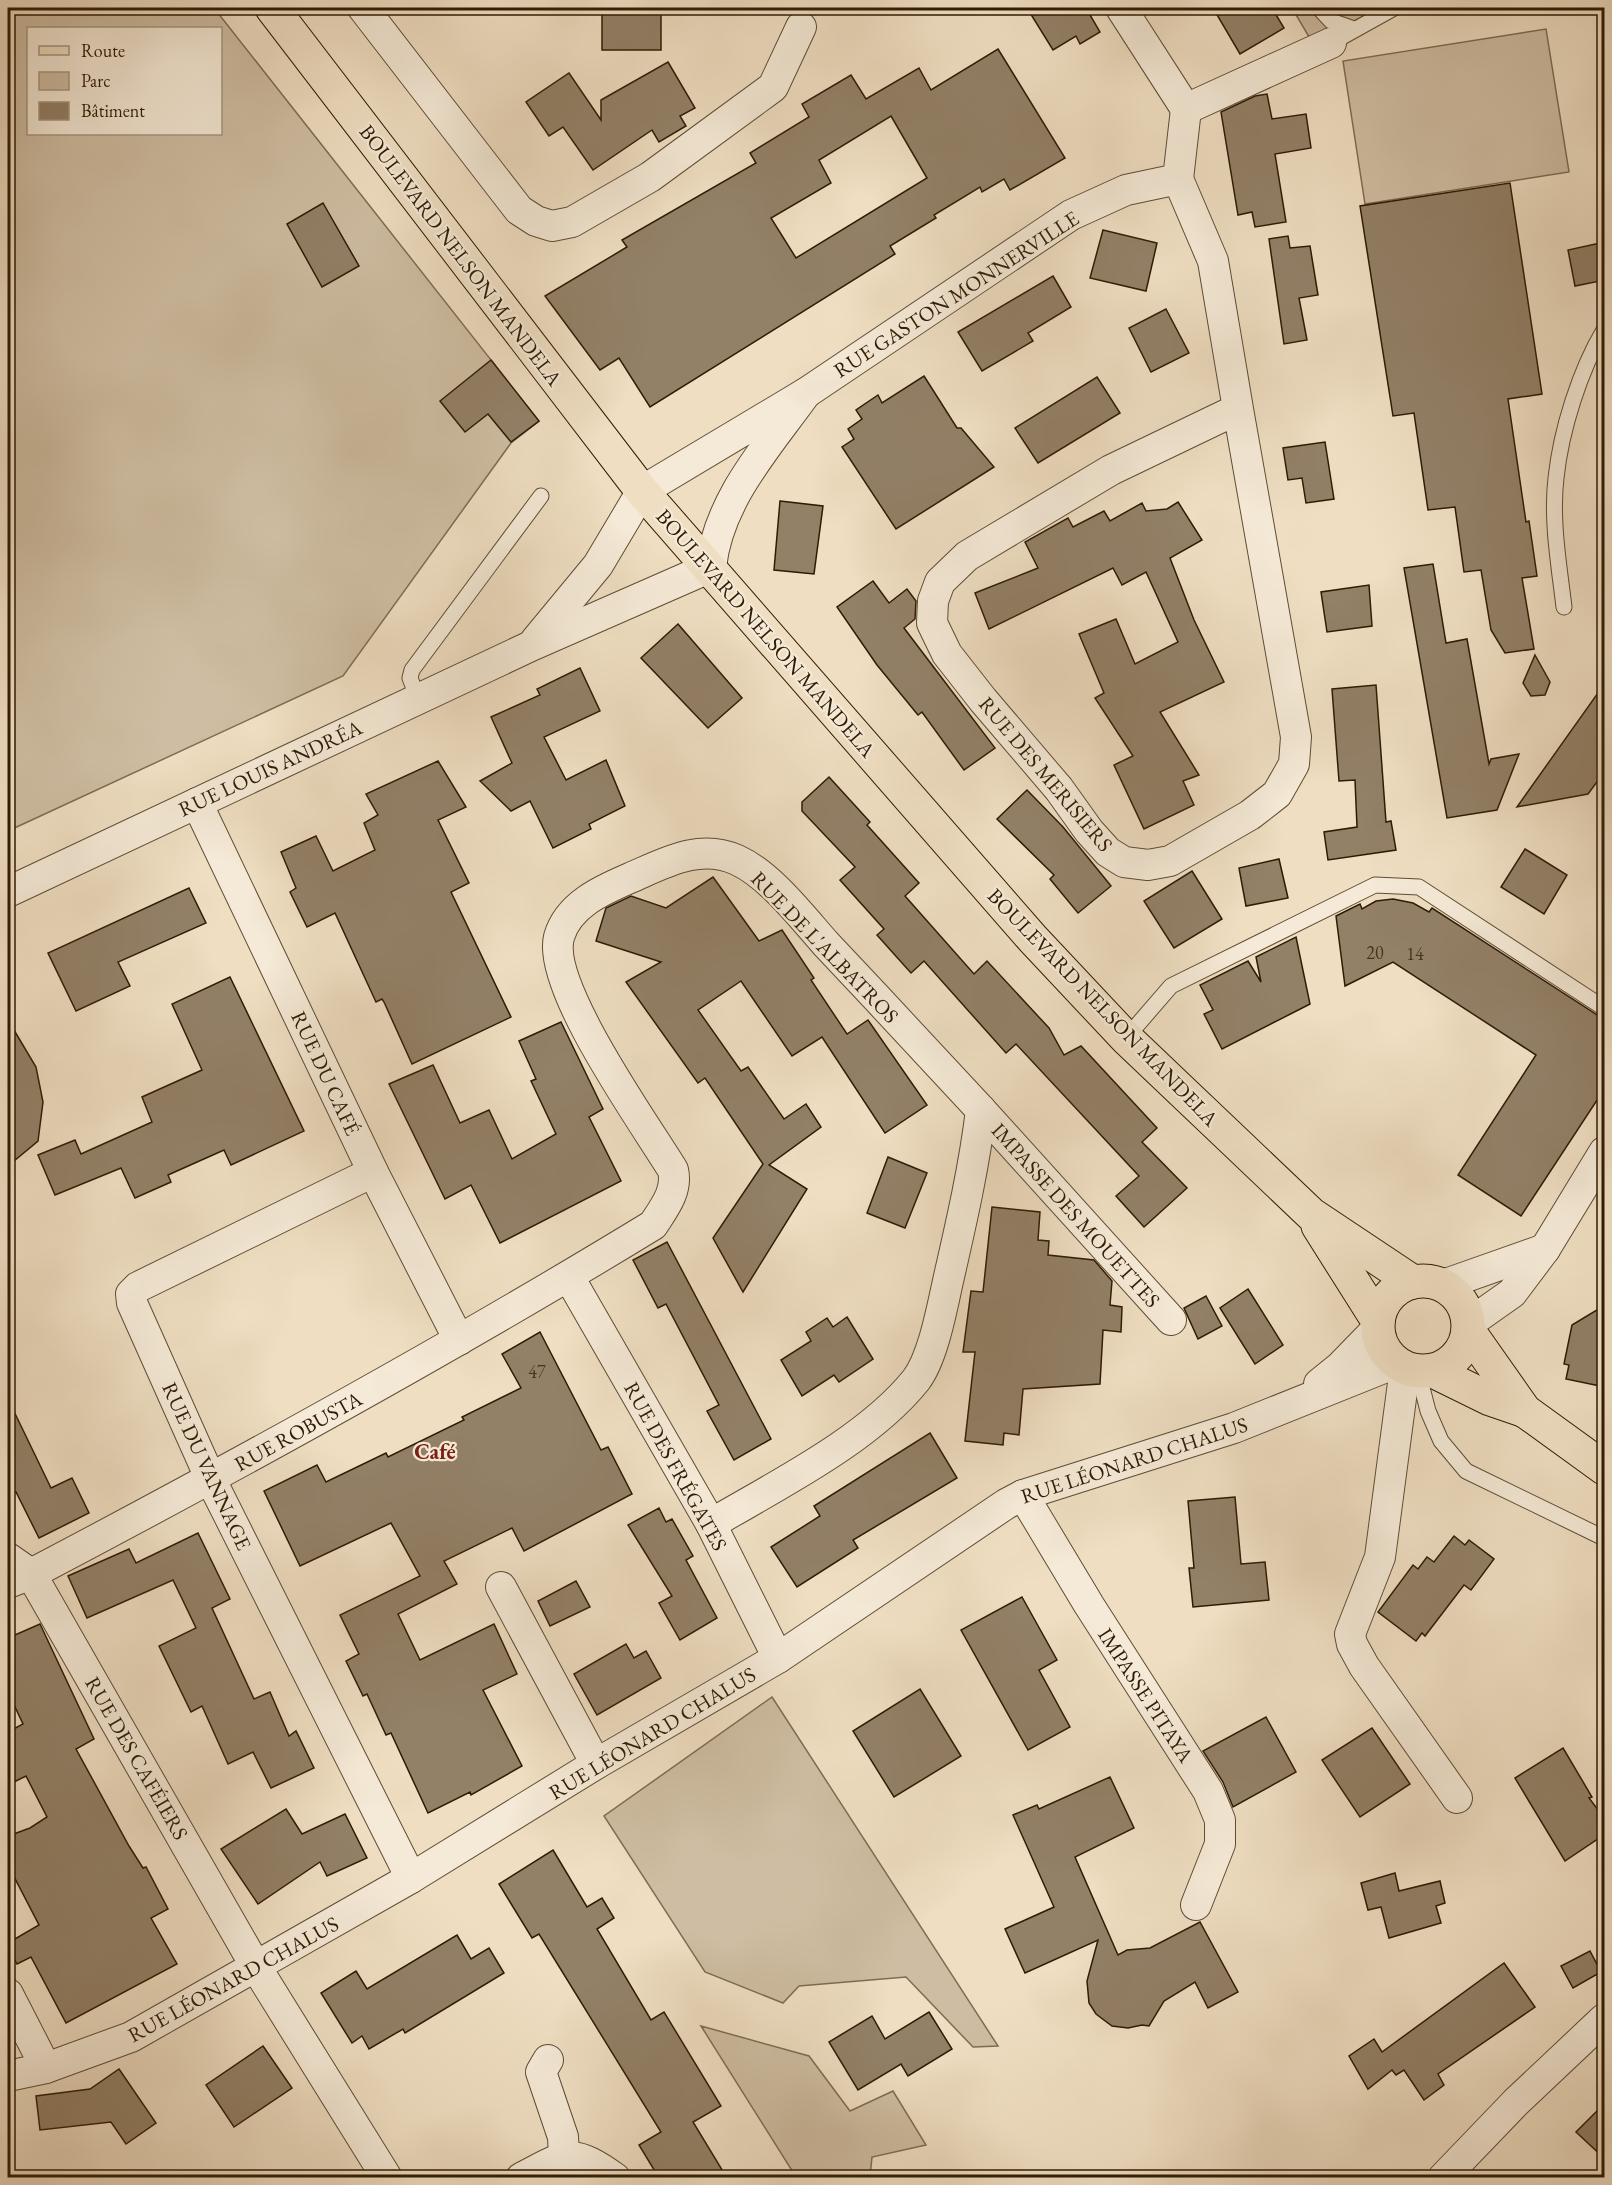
<svg xmlns="http://www.w3.org/2000/svg" width="1612" height="2185" viewBox="0 0 1612 2185" font-family="'EB Garamond',serif">
<style>
.green{fill:#cebda2;stroke:#7e6c53;stroke-width:1.5;fill-rule:evenodd}
.building{fill:#928067;stroke:#2e1b04;stroke-width:1.5;fill-rule:evenodd}
.lines{fill:none;stroke-linecap:round;stroke-linejoin:round}
.lane-casing{stroke:#5e4c34;stroke-width:17}
.street-casing{stroke:#5e4c34;stroke-width:32}
.primary-casing{stroke:#2e1b04;stroke-width:35}
.lane{stroke:#f5ead7;stroke-width:15}
.street{stroke:#f5ead7;stroke-width:30}
.primary{stroke:#efdec2;stroke-width:33}
.labels{text-anchor:middle;dominant-baseline:central;stroke-width:4.5;stroke-linejoin:round;paint-order:stroke}
.number-label{font-size:18px;fill:#47341d}
.street-label{font-size:21px;fill:#2e1b04;stroke:#f5ead7}
.neighbourhood-label{font-size:22px;font-weight:bold;fill:#7a1f14;stroke:#f5ead7}
</style>
<rect width="100%" height="100%" fill="#efdec2"/>
<filter id="stains"><feTurbulence type="fractalNoise" baseFrequency=".00333" numOctaves="4"/><feColorMatrix values="0 0 0 0 .2 0 0 0 0 .09 0 0 0 0 .02 0 0 0 .5 -.17"/></filter>
<radialGradient id="worn" r=".72"><stop offset=".6" stop-color="#630" stop-opacity="0"/><stop offset="1" stop-color="#630" stop-opacity=".3"/></radialGradient>
<g class="green">
<path d="M8,8h206l325,413 -28,22 -168,233 -335,155zM28,28h192v106h-192z"/>
<polygon points="1292,8 1380,8 1312,42"/>
<polygon points="1546,29 1569,172 1365,204 1343,61"/>
<polygon points="772,1697 998,2046 973,2047 906,1977 799,1986 783,2003 705,1972 604,1816"/>
<polygon points="701,2026 809,2056 850,2111 893,2091 926,2145 872,2157 870,2177 796,2177"/>
</g>
<g class="building">
<rect x="602" y="8" width="59" height="42"/>
<polygon points="1027,8 1086,8 1100,32 1080,44 1076,36 1053,50"/>
<polygon points="1213,8 1272,8 1284,28 1240,54"/>
<path d="M998,49l67,109 -55,32 -6,-11 -22,13 -2,-5 -46,28 2,3 -46,28 5,8 -245,153 -31,-49 -19,12 -55,-74 82,-49 -5,-7 134,-77 -6,-10 59,-36 -7,-13 49,-29 15,24 53,-31 12,22zM891,116l36,62 -131,80 -25,-40 60,-35 -12,-23z"/>
<polygon points="668,62 695,108 680,116 686,126 659,142 652,130 593,170 563,127 549,136 526,102 569,73 601,120 601,100"/>
<polygon points="1267,94 1272,119 1306,114 1311,148 1275,154 1286,222 1255,227 1252,212 1238,215 1221,112 1255,96"/>
<polygon points="1510,183 1542,394 1508,399 1526,522 1529,521 1537,576 1522,578 1534,649 1505,653 1491,630 1481,570 1464,572 1455,507 1428,510 1414,413 1393,416 1360,206"/>
<polygon points="323,203 359,266 322,287 287,224"/>
<polygon points="1103,230 1157,243 1146,291 1090,278"/>
<polygon points="1288,236 1290,248 1310,246 1318,295 1299,298 1307,340 1284,344 1269,239"/>
<polygon points="1605,242 1605,280 1575,286 1568,250"/>
<polygon points="1053,276 1071,307 1028,333 1033,341 982,371 958,332"/>
<polygon points="1166,309 1189,353 1151,372 1129,328"/>
<polygon points="491,360 539,421 511,442 488,414 465,432 440,401"/>
<polygon points="924,376 957,428 961,428 994,467 896,529 842,447 854,439 848,429 862,419 856,410 878,395 882,403"/>
<polygon points="1097,377 1120,413 1038,463 1015,428"/>
<polygon points="1325,442 1334,499 1306,503 1302,478 1288,480 1283,448"/>
<polygon points="780,501 823,506 814,574 774,570"/>
<polygon points="1178,502 1202,540 1170,558 1194,620 1224,682 1160,712 1199,775 1183,781 1194,805 1144,829 1114,765 1133,756 1095,698 1104,693 1079,634 1116,619 1135,664 1178,642 1146,572 1122,585 1113,568 989,629 975,593 1038,568 1025,542 1068,518 1073,527 1104,511 1110,521 1142,503 1146,511 1167,509"/>
<polygon points="1433,564 1446,643 1467,639 1489,764 1491,759 1519,754 1497,810 1447,818 1404,568"/>
<polygon points="873,581 889,603 907,589 916,601 915,619 904,628 995,748 964,770 922,712 918,715 877,665 837,607"/>
<polygon points="1369,585 1372,626 1327,632 1321,592"/>
<polygon points="678,624 742,698 708,728 641,658"/>
<polygon points="1535,655 1550,682 1545,695 1531,696 1523,683"/>
<polygon points="580,668 600,711 544,737 566,780 606,760 625,806 589,824 591,829 553,848 530,801 511,811 480,781 512,763 491,717 540,695 537,689"/>
<polygon points="1605,683 1605,771 1588,794 1517,807"/>
<polygon points="1376,685 1386,822 1391,821 1396,850 1328,860 1324,832 1357,827 1355,780 1339,781 1332,689"/>
<polygon points="438,761 466,807 438,820 469,883 451,892 511,1017 412,1064 384,1002 382,999 376,1002 335,913 307,927 290,892 296,888 281,852 316,836 333,871 375,850 364,823 378,815 366,794"/>
<polygon points="829,777 870,822 867,825 919,883 905,896 974,974 987,961 1049,1028 1064,1055 1081,1046 1157,1128 1142,1142 1187,1188 1144,1227 1116,1196 1139,1176 1016,1044 1006,1053 924,961 911,973 877,935 884,929 840,880 855,867 802,811 802,802"/>
<polygon points="1027,790 1063,827 1111,886 1078,913 1050,879 1054,875 997,819"/>
<polygon points="1525,849 1567,875 1544,914 1501,887"/>
<polygon points="1279,859 1288,898 1246,906 1239,868"/>
<polygon points="1192,871 1222,919 1174,948 1144,901"/>
<polygon points="713,877 759,941 782,930 814,978 811,980 847,1034 868,1020 927,1105 885,1133 822,1037 792,1056 741,981 698,1010 741,1071 748,1067 784,1119 806,1104 821,1127 769,1165 807,1189 743,1292 713,1238 763,1164 705,1078 698,1083 626,982 661,962 596,941 606,908 631,896 666,908"/>
<polygon points="189,888 206,923 118,962 130,986 76,1011 48,953"/>
<polygon points="1393,899 1413,903 1429,912 1432,908 1605,1020 1605,1088 1521,1216 1458,1175 1536,1055 1393,962 1345,986 1336,916 1360,904 1362,909 1376,901"/>
<polygon points="1296,937 1310,1004 1222,1049 1204,1014 1213,1010 1200,985 1248,961 1261,982 1256,957"/>
<polygon points="230,977 304,1131 231,1165 224,1150 168,1175 171,1182 135,1198 121,1168 55,1195 38,1155 75,1140 81,1154 152,1122 142,1097 202,1070 172,1004"/>
<polygon points="8,1020 36,1067 43,1102 38,1141 8,1166"/>
<polygon points="561,1022 603,1109 589,1117 621,1181 500,1243 471,1185 445,1199 389,1084 433,1065 460,1123 489,1110 512,1159 556,1134 531,1081 536,1079 519,1041"/>
<polygon points="888,1157 927,1173 905,1228 867,1213"/>
<polygon points="992,1207 1040,1212 1038,1240 1049,1241 1048,1255 1094,1260 1112,1281 1110,1305 1122,1307 1121,1332 1103,1330 1100,1384 1023,1389 1019,1435 1004,1433 1003,1445 965,1441 975,1352 963,1352 971,1291 983,1292"/>
<polygon points="667,1242 771,1439 734,1460 707,1411 719,1405 666,1304 658,1308 633,1260"/>
<polygon points="1248,1289 1283,1345 1255,1364 1220,1308"/>
<polygon points="1206,1296 1222,1326 1198,1339 1184,1308"/>
<polygon points="1605,1305 1605,1387 1566,1379 1569,1365 1564,1364 1572,1325"/>
<polygon points="847,1317 873,1359 839,1382 834,1375 802,1396 781,1360 811,1341 806,1332 827,1318 833,1327"/>
<polygon points="540,1332 601,1450 608,1447 632,1494 524,1551 512,1528 444,1561 457,1584 398,1614 420,1660 494,1624 517,1674 483,1690 522,1766 471,1795 470,1792 428,1813 391,1733 386,1735 367,1694 363,1696 346,1661 359,1654 340,1615 420,1576 391,1523 300,1566 264,1491 317,1465 326,1482 386,1453 388,1457 464,1420 462,1417 521,1388 502,1354"/>
<polygon points="8,1399 51,1488 72,1478 89,1513 39,1538 16,1492 8,1496"/>
<polygon points="930,1433 957,1478 853,1540 858,1548 797,1587 771,1547 820,1516 814,1506"/>
<polygon points="1235,1497 1241,1564 1265,1562 1269,1600 1193,1607 1189,1568 1194,1568 1188,1501"/>
<polygon points="659,1508 666,1522 672,1519 693,1556 686,1560 717,1618 680,1640 659,1603 672,1596 628,1525"/>
<polygon points="198,1533 230,1599 212,1608 254,1699 270,1692 289,1736 296,1731 314,1768 271,1788 253,1752 228,1764 202,1706 191,1712 159,1646 196,1628 173,1580 87,1618 68,1576 129,1549 136,1563"/>
<polygon points="1454,1536 1465,1545 1469,1540 1494,1559 1471,1590 1464,1585 1425,1636 1422,1633 1416,1641 1378,1612 1413,1565 1418,1569 1427,1557 1434,1562"/>
<polygon points="576,1581 590,1607 550,1626 538,1601"/>
<polygon points="1022,1597 1057,1660 1039,1670 1070,1727 1028,1750 961,1630"/>
<polygon points="40,1624 94,1739 76,1749 129,1846 143,1868 146,1867 168,1909 151,1918 177,1964 66,2023 31,1957 17,1964 8,1948 8,1943 39,1925 8,1865 8,1836 30,1828 47,1817 26,1776 8,1785 8,1732 23,1724 8,1692 8,1638"/>
<polygon points="626,1644 634,1658 646,1651 661,1678 597,1715 574,1674"/>
<polygon points="920,1689 961,1756 894,1797 853,1731"/>
<polygon points="1266,1717 1296,1772 1233,1807 1223,1782 1203,1751"/>
<polygon points="1372,1728 1410,1784 1360,1817 1322,1760"/>
<polygon points="1563,1748 1592,1797 1589,1798 1605,1819 1605,1834 1565,1861 1515,1778"/>
<polygon points="1110,1777 1134,1828 1075,1857 1118,1955 1127,1950 1150,1948 1200,1922 1238,1992 1208,2008 1195,1982 1164,2001 1149,2026 1142,2025 1128,2028 1112,2026 1096,2014 1089,2003 1087,1981 1098,1940 1025,1973 1005,1929 1054,1907 1013,1815 1037,1805 1039,1809"/>
<polygon points="286,1809 302,1834 345,1814 367,1858 327,1876 320,1862 258,1904 221,1849"/>
<polygon points="553,1850 587,1907 602,1898 614,1918 597,1929 651,2020 664,2012 721,2106 693,2122 727,2178 659,2178 639,2145 661,2132 539,1934 532,1938 499,1884"/>
<polygon points="1395,1873 1399,1891 1440,1881 1445,1903 1436,1906 1441,1923 1389,1938 1381,1907 1368,1910 1361,1883"/>
<polygon points="457,1935 471,1959 489,1948 504,1973 405,2033 403,2029 369,2049 362,2036 352,2043 321,1993 356,1971 367,1989"/>
<polygon points="1590,1951 1601,1972 1573,1988 1561,1966"/>
<polygon points="1504,1963 1535,2007 1438,2074 1444,2085 1424,2100 1404,2070 1396,2075 1392,2070 1368,2089 1349,2056 1374,2039 1382,2052"/>
<polygon points="929,2012 952,2049 908,2076 901,2064 858,2090 829,2042 872,2016 885,2039"/>
<polygon points="263,2046 292,2088 234,2127 206,2085"/>
<polygon points="119,2069 156,2123 126,2144 111,2122 40,2130 36,2096 90,2089"/>
<polygon points="1605,2103 1605,2159 1576,2132"/>
</g>
<g class="lines">
<defs>
<g id="lane">
<polyline points="1319,8 1331,21 1354,29"/>
<polyline points="1331,43 1394,8"/>
<path d="M1564,607c-5,-42 -13,-87 -8,-129 5,-48 24,-108 48,-148"/>
<polyline points="418,699 410,678 412,670 541,496"/>
<polyline points="1126,1038 1171,986 1375,885 1419,887 1604,1008"/>
<polyline points="1418,1372 1428,1411 1441,1441 1466,1471 1604,1538"/>
</g>
<g id="street">
<polyline points="363,8 519,210 536,221 552,226 572,222 650,177 773,87 801,27"/>
<polyline points="1121,8 1186,109"/>
<polyline points="1186,109 1331,43"/>
<polyline points="1178,179 1213,261 1238,409 1111,470 967,556 940,582 933,601 932,623 947,654 983,700 1059,789 1089,831 1108,852 1124,862 1148,865 1170,861 1250,815 1277,794 1294,764 1296,737 1238,409"/>
<polyline points="1178,179 1186,109"/>
<polyline points="536,640 598,565 642,491 806,393 1071,215 1126,190 1178,179"/>
<polyline points="197,803 373,1172 459,1340"/>
<path d="M8,892l525,-247 178,-78c7,-67 57,-121 95,-174"/>
<polyline points="981,1110 1171,1320"/>
<polyline points="373,1172 138,1287 131,1294 132,1303 211,1480 411,1878"/>
<polyline points="569,1277 711,1524 778,1658"/>
<polyline points="1443,1285 1545,1249"/>
<polyline points="1468,1324 1512,1293 1545,1249 1604,1152"/>
<polyline points="1405,1368 1380,1557 1350,1634 1352,1644 1364,1666 1457,1798"/>
<polyline points="1319,1384 1340,1367 1378,1328"/>
<polyline points="1023,1495 1089,1605 1208,1791 1220,1820 1220,1844 1196,1905"/>
<polyline points="8,1558 31,1574 256,1967 387,2178"/>
<path d="M8,1583l23,-9c211,-111 419,-225 622,-349 11,-17 25,-34 20,-55 -28,-46 -127,-184 -114,-233 9,-32 43,-47 71,-59 35,-15 69,-35 107,-18 33,15 65,57 89,84 52,55 103,110 155,166 -7,58 -20,114 -33,171 -6,27 -15,77 -32,99 -48,60 -139,105 -205,144"/>
<polyline points="501,1587 596,1764"/>
<polyline points="8,1994 46,2068"/>
<polyline points="548,2060 541,2072 563,2137 564,2156"/>
<polyline points="8,2076 46,2068 131,2037 411,1878 596,1764 778,1658 1006,1504 1023,1495 1234,1428 1396,1363"/>
<path d="M521,2178c45,-23 49,-32 94,0"/>
<polyline points="1443,2178 1516,2102 1604,2019"/>
</g>
<g id="primary">
<polyline points="272,8 642,491 1033,939 1126,1038 1311,1214 1413,1282"/>
<polyline points="1318,1226 1378,1321"/>
<circle cx="1423" cy="1326" r="45"/>
<polyline points="1468,1330 1525,1411 1604,1468"/>
<polyline points="1433,1371 1490,1399 1525,1411"/>
</g>
</defs>
<use href="#lane" class="lane-casing"/>
<use href="#street" class="street-casing"/>
<use href="#primary" class="primary-casing"/>
<use href="#lane" class="lane"/>
<use href="#street" class="street"/>
<use href="#primary" class="primary"/>
</g>
<g class="labels">
<g class="number-label">
<text x="1375" y="952">20</text>
<text x="1415" y="953">14</text>
<text x="537" y="1371">47</text>
</g>
<g class="street-label">
<text transform="translate(461 255) rotate(53)">BOULEVARD NELSON MANDELA</text>
<text transform="translate(956 294) rotate(-33)">RUE GASTON MONNERVILLE</text>
<text transform="translate(766 633) rotate(49)">BOULEVARD NELSON MANDELA</text>
<text transform="translate(270 768) rotate(-25)">RUE LOUIS ANDRÉA</text>
<text transform="translate(1046 774) rotate(50)">RUE DES MERISIERS</text>
<text transform="translate(825 947) rotate(46)">RUE DE L'ALBATROS</text>
<text transform="translate(1103 1007) rotate(46)">BOULEVARD NELSON MANDELA</text>
<text transform="translate(326 1073) rotate(65)">RUE DU CAFÉ</text>
<text transform="translate(1076 1215) rotate(48)">IMPASSE DES MOUETTES</text>
<text transform="translate(298 1431) rotate(-29)">RUE ROBUSTA</text>
<text transform="translate(1134 1460) rotate(-18)">RUE LÉONARD CHALUS</text>
<text transform="translate(207 1466) rotate(65)">RUE DU VANNAGE</text>
<text transform="translate(676 1466) rotate(61)">RUE DES FRÉGATES</text>
<text transform="translate(1146 1695) rotate(57)">IMPASSE PITAYA</text>
<text transform="translate(652 1733) rotate(-31)">RUE LÉONARD CHALUS</text>
<text transform="translate(137 1758) rotate(60)">RUE DES CAFÉIERS</text>
<text transform="translate(233 1979) rotate(-29)">RUE LÉONARD CHALUS</text>
</g>
<g class="neighbourhood-label">
<text x="435" y="1451">Café</text>
</g>
</g>
<rect width="1612" height="2185" fill="none" stroke="#efdec2" stroke-width="30"/>
<rect x="9" y="9" width="1594" height="2167" fill="none" stroke="#2e1b04" stroke-width="3"/>
<rect x="15" y="15" width="1582" height="2155" fill="none" stroke="#2e1b04" stroke-width="1.5"/>
<rect x="27" y="27" width="195" height="108" fill="#f5ead7" stroke="#a59783" stroke-width="1.5"/>
<rect x="39" y="46" width="30" height="9" fill="#efdec2" stroke="#a59783" stroke-width="1.5"/>
<text x="81" y="57" font-size="18" fill="#2e1b04">Route</text>
<rect x="39" y="72" width="30" height="18" fill="#cebda2" stroke="#a59783" stroke-width="1.5"/>
<text x="81" y="87" font-size="18" fill="#2e1b04">Parc</text>
<rect x="39" y="102" width="30" height="18" fill="#928067" stroke="#a59783" stroke-width="1.5"/>
<text x="81" y="117" font-size="18" fill="#2e1b04">Bâtiment</text>
<rect width="100%" height="100%" filter="url(#stains)"/>
<rect width="100%" height="100%" fill="url(#worn)"/>
</svg>
